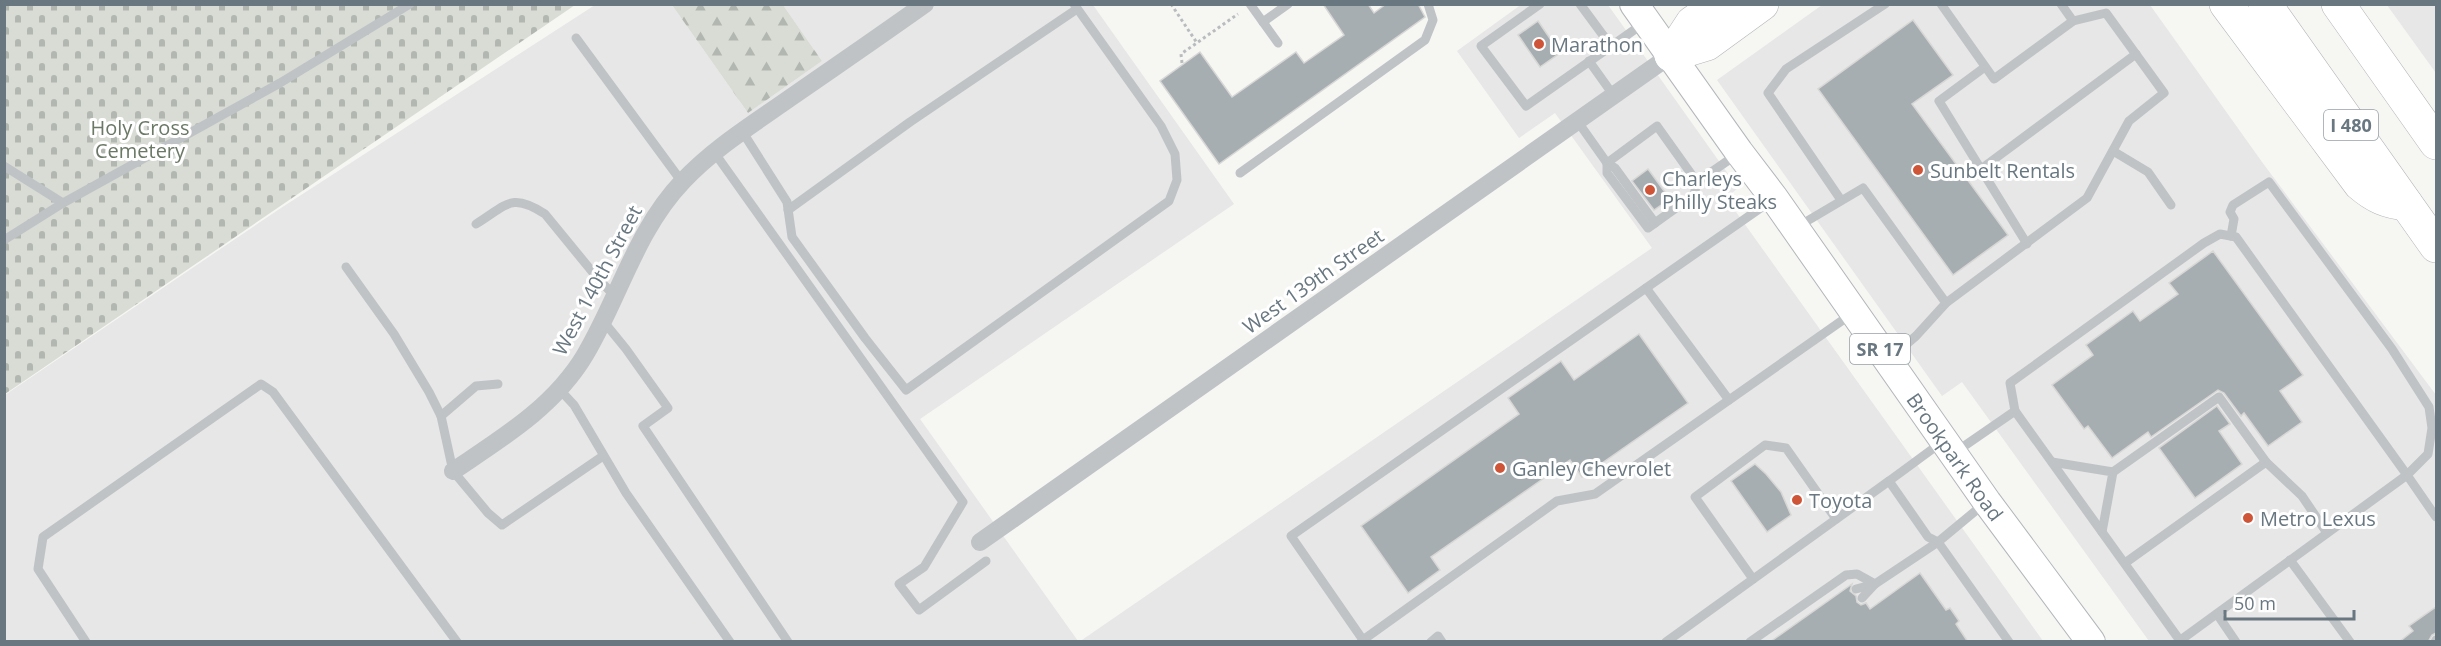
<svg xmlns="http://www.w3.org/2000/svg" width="2441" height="646" viewBox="0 0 2441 646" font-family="'Open Sans',sans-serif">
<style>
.built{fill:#e6e7e6}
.forest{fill:url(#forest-firs)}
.cemetery{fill:url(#cemetery-stones)}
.building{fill:#a7aeb2;stroke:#d7d7d5;stroke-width:1.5}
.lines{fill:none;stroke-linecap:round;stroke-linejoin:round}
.primary-casing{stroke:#b3b7ba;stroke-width:30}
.highway-casing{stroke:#b2b6b8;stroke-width:34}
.path{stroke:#b9bcbe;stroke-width:3;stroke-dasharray:3 3;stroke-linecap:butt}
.lane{stroke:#bfc3c6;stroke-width:9}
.street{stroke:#bfc3c6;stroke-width:18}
.primary{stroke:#fff;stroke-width:28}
.highway{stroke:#fff;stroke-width:33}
.poi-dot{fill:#cf5539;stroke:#fff;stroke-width:2}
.labels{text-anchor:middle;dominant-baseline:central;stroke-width:6;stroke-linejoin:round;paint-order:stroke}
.shield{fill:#fff;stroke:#95a0a6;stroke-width:1.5}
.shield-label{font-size:18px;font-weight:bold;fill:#687780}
.poi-label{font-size:20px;fill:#687780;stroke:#fff;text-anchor:start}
.park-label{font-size:20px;fill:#6b7866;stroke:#fff}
.street-label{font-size:20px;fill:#687780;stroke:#fff}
</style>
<defs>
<pattern id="forest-firs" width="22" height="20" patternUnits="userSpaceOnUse" patternTransform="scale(1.5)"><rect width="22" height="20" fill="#d8dcd4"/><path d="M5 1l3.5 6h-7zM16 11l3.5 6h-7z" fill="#b3b7b1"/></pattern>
<pattern id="cemetery-stones" width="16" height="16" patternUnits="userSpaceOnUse" patternTransform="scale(1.5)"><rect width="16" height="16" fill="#d8dcd4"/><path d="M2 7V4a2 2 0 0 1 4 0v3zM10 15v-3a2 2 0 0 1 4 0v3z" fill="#b3b7b1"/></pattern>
</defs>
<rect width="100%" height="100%" fill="#f6f6f3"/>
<g class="built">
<polygon points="1522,4 1608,5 1738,188 1726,198 2043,641 1079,642 1652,248 1555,113 1519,138 1457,51"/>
<polygon points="595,5 672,5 748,113 822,61 783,5 1093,5 1234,204 920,419 1078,641 5,642 5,395 281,208"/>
<polygon points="1822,5 2150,5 2262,162 2436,395 2436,641 2149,641 1962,382 1942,396 1717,80"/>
<polygon points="2387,5 2436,5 2436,73"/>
</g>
<polygon class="forest" points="672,5 783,5 822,61 748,113"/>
<polygon class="cemetery" points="5,5 575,5 5,394"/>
<g class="building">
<polygon points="1323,4 1368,4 1374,13 1386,4 1418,4 1425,17 1219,164 1160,81 1200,52 1232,97 1296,52 1304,63 1344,35"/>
<polygon points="1913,20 1953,75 1912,104 2008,235 1953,275 1818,89"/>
<polygon points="1538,21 1560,53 1540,67 1518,35"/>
<polygon points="1648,169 1670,199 1654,210 1632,181"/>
<polygon points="2213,251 2303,375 2280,391 2302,422 2268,446 2244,413 2241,416 2224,393 2218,390 2151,437 2148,432 2112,458 2088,426 2084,429 2052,385 2093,355 2086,345 2133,311 2140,321 2178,294 2169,283"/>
<polygon points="1639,334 1688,403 1582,477 1570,460 1431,557 1440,570 1408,593 1361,526 1519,414 1508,398 1561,361 1574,380"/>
<polygon points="2217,406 2230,424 2219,431 2242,464 2195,498 2159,448"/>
<polygon points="1755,464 1766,474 1781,492 1791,515 1767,532 1731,481"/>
<polygon points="1920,573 1946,610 1950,608 1959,621 1956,624 1968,642 1770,642 1852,584 1850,591 1856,596 1857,602 1861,605 1866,603 1870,609"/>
<polygon points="2436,607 2436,633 2432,635 2428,642 2399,642 2413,631 2409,626"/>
</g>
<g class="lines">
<defs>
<g id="primary">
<path id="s1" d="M1634,4l105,148 35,46 213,304 104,140"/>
</g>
<g id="highway">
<path d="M2226,4l134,180c15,13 27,18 46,20"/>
<polyline points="2265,4 2436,246"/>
<polyline points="2338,4 2436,143"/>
<polyline points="1671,55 1707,44 1762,4"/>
<polyline points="1671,55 1692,23 1719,4"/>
</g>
</defs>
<use href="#primary" class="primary-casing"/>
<use href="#highway" class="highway-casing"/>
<g class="path">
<polyline points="1171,4 1197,43"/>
<polyline points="1182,63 1181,54 1238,14"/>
</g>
<g class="lane">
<polyline points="1250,4 1278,43"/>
<polyline points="1540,4 1481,46 1526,106 1644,23"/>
<polyline points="1580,4 1611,46"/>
<polyline points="1941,4 1994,79 2073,21 2061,4"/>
<polyline points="1263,22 1288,4"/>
<polyline points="576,38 682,182"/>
<polyline points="1589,61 1614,96"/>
<polyline points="1985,67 1939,101 2027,244"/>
<polyline points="1578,122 1607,163 1615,168 1655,223"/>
<polyline points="742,131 787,202 792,237 865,338 906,390 1169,201 1177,180 1175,154 1161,126 1074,4"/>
<polyline points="2113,151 2148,172 2171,205"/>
<polyline points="714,152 963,502 924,567 899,584 919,610 986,561"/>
<polyline points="1607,163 1607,173 1648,228 1694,195 1697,182 1736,155"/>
<polyline points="1607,163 1657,126 1697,182"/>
<polyline points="4,166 63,203"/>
<polyline points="1981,169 2136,54"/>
<polyline points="1240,173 1425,40 1433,20 1428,4"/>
<polyline points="1841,200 1768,93 1786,69 1885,4"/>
<polyline points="788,210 910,122 1077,9"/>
<path d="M476,224c31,-19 35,-32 69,-10l54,66 16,16"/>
<polyline points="1797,227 1863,188 1946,303 1916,336 1889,359"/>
<polyline points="2231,236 2234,219 2230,212 2233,205 2269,182 2392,349 2429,407 2432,428 2428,454 2407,475 2436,517"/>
<polyline points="4,240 63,203 280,83 410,4"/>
<polyline points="346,267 394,334 429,392 441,416 453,471 488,513 502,525 603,456"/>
<polyline points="1646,288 1729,400"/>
<polyline points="1946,303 2087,198 2129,121 2164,93 2106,13 2073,21"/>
<polyline points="604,322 626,349 668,408 643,426 788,642"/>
<polyline points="560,390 574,405 626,493 730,642"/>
<polyline points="2015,411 2181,642"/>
<polyline points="441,416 476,386 498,384"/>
<polyline points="1957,451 2015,411 2010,383 2204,243 2220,234 2236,237 2407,475 2178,642"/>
<polyline points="2052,462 2113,472 2102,532"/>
<polyline points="2113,472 2219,397 2266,462"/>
<polyline points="1889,481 1942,442"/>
<polyline points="2290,560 2350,642"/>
<polyline points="2125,563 2266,462 2302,496 2327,533"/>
<polyline points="1753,579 1695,497 1765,445 1786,448 1836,519"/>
<polyline points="1856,589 1875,584"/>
<polyline points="1862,598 1875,584"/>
<polyline points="2217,614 2236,642"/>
<polyline points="1363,640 1557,501 1595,494 1850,315"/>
<polyline points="86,642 38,569 43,537 261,384 273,392 457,642"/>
<polyline points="1361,642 1363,640 1291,536 1772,200"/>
<polyline points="1431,642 1438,636 1442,642"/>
<polyline points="1666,642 1889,481 1928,537 1938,542 2009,642"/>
<polyline points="1750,642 1846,575 1857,574 1875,584 1938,542 1985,503"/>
<polyline points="2435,642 2436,640"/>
</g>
<g class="street">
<path d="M453,471c49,-33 101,-64 132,-116 34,-57 51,-125 98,-174 31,-33 70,-57 107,-83 45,-31 90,-62 135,-94"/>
<polyline points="980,542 1671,55"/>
</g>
<use href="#primary" class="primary"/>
<use href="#highway" class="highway"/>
</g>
<g class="poi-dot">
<circle cx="1539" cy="44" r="6"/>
<circle cx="1918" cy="170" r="6"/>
<circle cx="1650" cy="190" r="6"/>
<circle cx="1500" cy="468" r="6"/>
<circle cx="1797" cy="500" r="6"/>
<circle cx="2248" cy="518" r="6"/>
</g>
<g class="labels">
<g class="shield">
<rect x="2324" y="110" width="54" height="30" rx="4.5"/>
<rect x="1850" y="334" width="60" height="30" rx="4.5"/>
</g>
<g class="shield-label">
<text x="2351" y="125">I 480</text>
<text x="1880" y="349">SR 17</text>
</g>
<g class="poi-label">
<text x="1551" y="44">Marathon</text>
<text x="1930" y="170">Sunbelt Rentals</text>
<text x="1662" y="178">Charleys<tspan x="1662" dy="23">Philly Steaks</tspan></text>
<text x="1512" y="468">Ganley Chevrolet</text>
<text x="1809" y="500">Toyota</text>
<text x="2260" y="518">Metro Lexus</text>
</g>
<g class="park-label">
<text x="140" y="127">Holy Cross<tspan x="140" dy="23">Cemetery</tspan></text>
</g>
<g class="street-label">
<text transform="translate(597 280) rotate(-62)">West 140th Street</text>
<text transform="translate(1313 281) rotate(-35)">West 139th Street</text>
<text stroke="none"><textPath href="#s1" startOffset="555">Brookpark Road</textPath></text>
</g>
</g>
<rect width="2441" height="646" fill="none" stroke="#687780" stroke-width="12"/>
<path d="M2225 610v9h129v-9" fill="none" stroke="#687780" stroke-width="3"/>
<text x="2234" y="610" font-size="18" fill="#687780" stroke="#ffffff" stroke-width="4.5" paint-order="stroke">50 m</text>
</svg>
